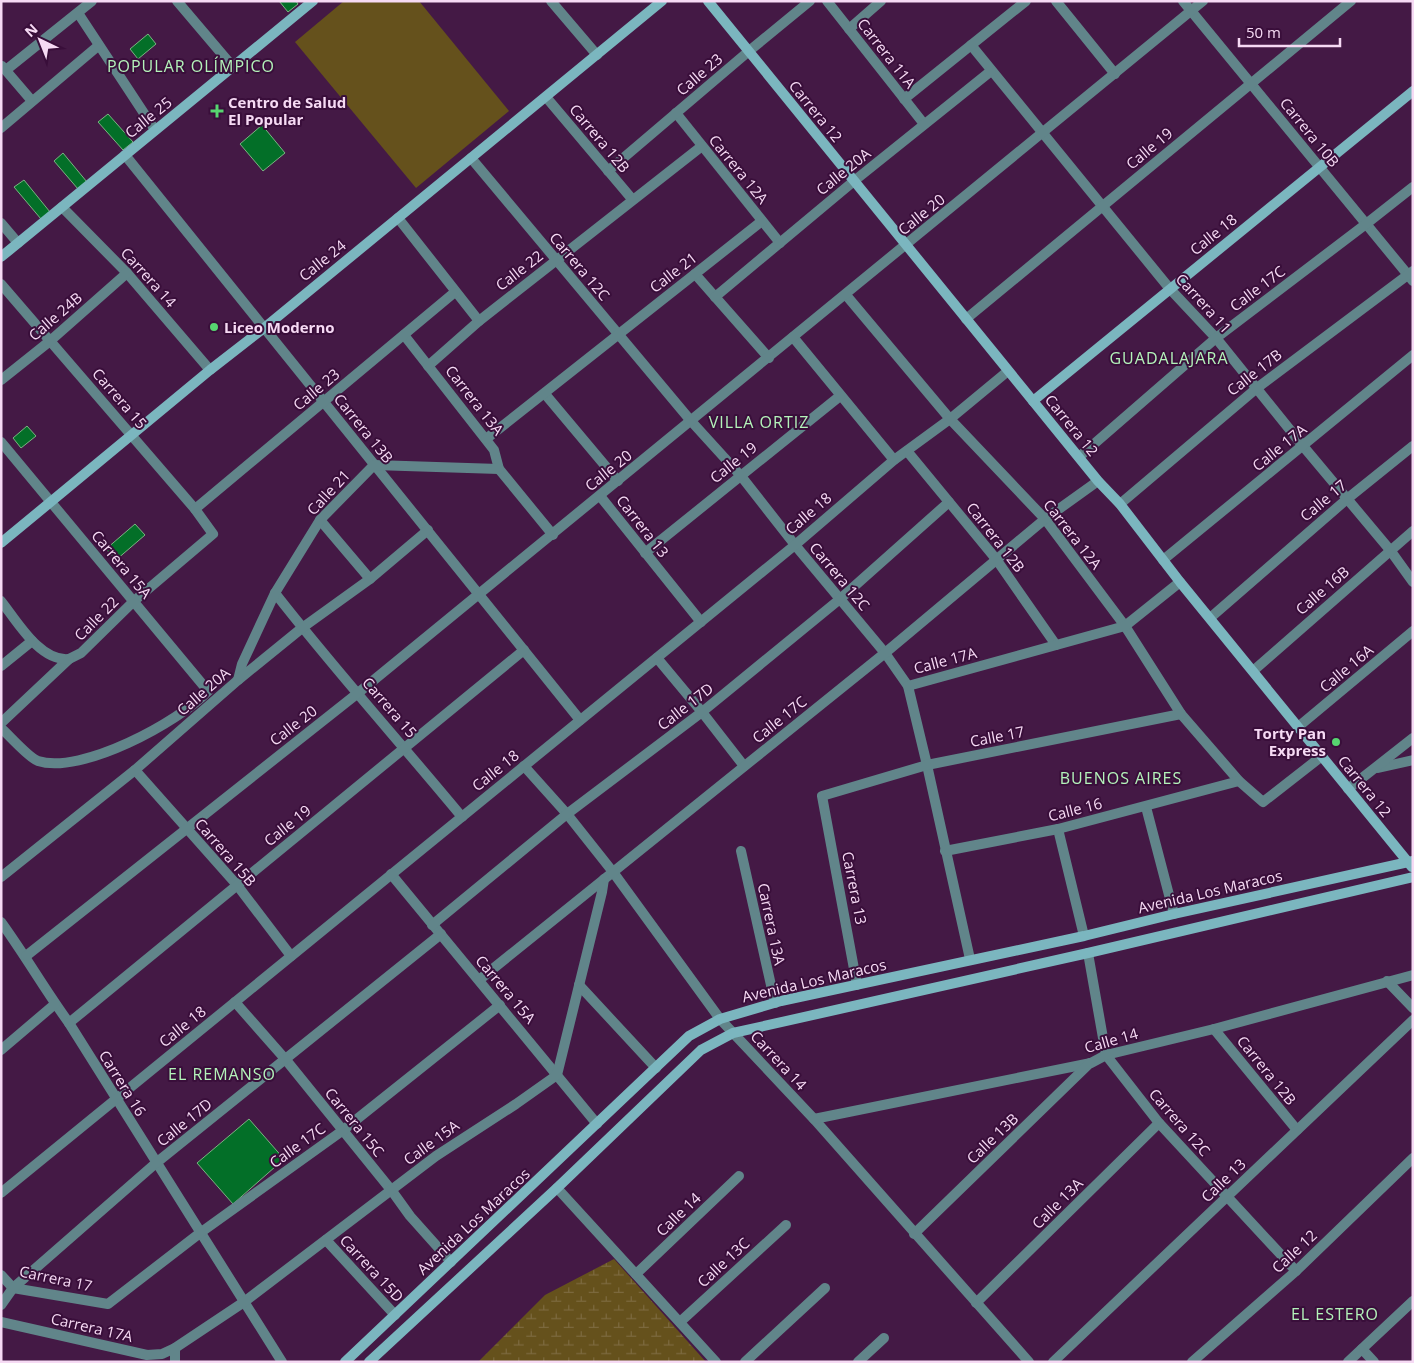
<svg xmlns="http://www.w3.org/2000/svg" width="1414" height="1363" viewBox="0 0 1414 1363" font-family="'Open Sans',sans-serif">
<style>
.grass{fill:#65511c}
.wetland{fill:url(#wetland-marsh)}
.building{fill:#036f28;stroke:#7bb382}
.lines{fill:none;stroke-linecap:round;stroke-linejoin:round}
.street{stroke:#61858a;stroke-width:10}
.secondary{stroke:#7bb6bf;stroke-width:10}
.poi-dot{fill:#57d570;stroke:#390e3a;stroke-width:2}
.labels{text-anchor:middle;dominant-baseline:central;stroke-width:4;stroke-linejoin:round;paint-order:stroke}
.street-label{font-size:15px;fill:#f6daf4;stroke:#390e3a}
.poi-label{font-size:15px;font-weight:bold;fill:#f6daf4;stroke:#390e3a;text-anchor:start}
.neighbourhood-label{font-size:16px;letter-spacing:1px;fill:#b4f3ba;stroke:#390e3a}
</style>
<defs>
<pattern id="wetland-marsh" width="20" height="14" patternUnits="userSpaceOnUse" patternTransform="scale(1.25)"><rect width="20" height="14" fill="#65511c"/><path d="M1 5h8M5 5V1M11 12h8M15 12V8" fill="none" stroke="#7c693e"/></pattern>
</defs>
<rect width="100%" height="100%" fill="#441945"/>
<polygon class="grass" points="344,1 419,1 509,111 416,188 295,42"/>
<polygon class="wetland" points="614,1259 706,1362 478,1362 545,1295"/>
<g class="building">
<polygon points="279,1 296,1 298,4 288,12"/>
<polygon points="148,34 156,44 138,59 130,49"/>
<polygon points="108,114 133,142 123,150 98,122"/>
<polygon points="262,125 285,153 263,171 240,144"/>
<polygon points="63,153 87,182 78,189 54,161"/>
<polygon points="24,180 50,212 41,219 14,187"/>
<polygon points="27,426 36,436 21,448 13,438"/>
<polygon points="135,524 145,535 116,560 106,549"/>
<polygon points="249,1119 284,1159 233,1204 197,1163"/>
</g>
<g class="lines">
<g class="street">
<polyline points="177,1 233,67"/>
<polyline points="551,1 597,55"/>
<polyline points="827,1 924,124"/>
<polyline points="1056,1 1115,74"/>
<polyline points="1183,1 1413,281"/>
<polyline points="78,13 155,130"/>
<polyline points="849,29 881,1"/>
<polyline points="971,45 1170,289 1216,338 1303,446 1390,550 1413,582"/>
<polyline points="2,66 32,101"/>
<polyline points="6,70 92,1"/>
<polyline points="546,97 632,199"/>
<polyline points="904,99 1026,1"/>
<polyline points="676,113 780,243"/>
<polyline points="1,128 98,46"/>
<polyline points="125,155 580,720"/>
<polyline points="471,158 691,421 741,476 795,545 885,653 908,686 927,765 970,959"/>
<polyline points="608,171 749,51 810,1"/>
<polyline points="62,207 127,273 210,370"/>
<polyline points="398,218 479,321"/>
<polyline points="1,223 18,243"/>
<polyline points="695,274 769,358"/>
<polyline points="1,284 195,509 213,534 134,601 81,653 69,659 1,723"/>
<polyline points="846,295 950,419 1045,519 1125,626 1181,714 1239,781 1263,802 1322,756"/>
<polyline points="715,297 854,181 991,71"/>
<polyline points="966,319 1351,1"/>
<polyline points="404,335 494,450 499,469 553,535"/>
<polyline points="793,337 894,460"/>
<polyline points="428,366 479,321 702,146"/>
<polyline points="1,380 50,341 127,273"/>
<polyline points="545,394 618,481"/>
<polyline points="486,439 762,221"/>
<polyline points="1,442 208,691"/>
<polyline points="907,451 996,559 1056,645"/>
<polyline points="1079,457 1216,338 1366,224 1413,187"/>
<polyline points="600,496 701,622"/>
<polyline points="1120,504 1257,388 1413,271"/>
<polyline points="195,509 455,292"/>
<polyline points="320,520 370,579"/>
<polyline points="645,553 840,396"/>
<polyline points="1163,560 1413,355"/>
<path d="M275,593c60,77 125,149 187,224"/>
<path d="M1,601c16,20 39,61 68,58"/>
<polyline points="1210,618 1347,499 1413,446"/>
<polyline points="657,658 702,712 744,766"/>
<polyline points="1,666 32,641"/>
<polyline points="1253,671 1413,531"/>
<polyline points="238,680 242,664 275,593 320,520 374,465 499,469"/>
<polyline points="908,686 1125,626 1180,582"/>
<polyline points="1298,727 1413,631"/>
<path d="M1,728c8,7 28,30 37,33 43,14 141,-39 170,-70"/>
<polyline points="524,766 567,814 613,872 720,1019 814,1119 1029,1362"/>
<polyline points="1378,768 1413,760"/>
<polyline points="135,770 237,885 291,956"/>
<polyline points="1348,789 1413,738"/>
<polyline points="1146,807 1174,914"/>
<polyline points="1058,829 1084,936"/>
<polyline points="741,851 775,1003"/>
<polyline points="945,851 1058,829 1239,781"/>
<polyline points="391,874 597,1124"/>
<polyline points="1,877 135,770 238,680 302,628 370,579 428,530"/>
<path d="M1,922c24,33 44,68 68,101l213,339"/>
<polyline points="432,925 567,814 702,712 840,599 949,502"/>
<polyline points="1088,953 1106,1055 1159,1123 1296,1271"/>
<polyline points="26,956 358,693 1203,1"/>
<polyline points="479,980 885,653 1045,519 1098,481"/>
<polyline points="1387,981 1413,1008"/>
<polyline points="579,985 656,1068"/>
<polyline points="857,985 822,796 927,765 1181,714"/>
<polyline points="235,1002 286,1060 392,1191 410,1216 451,1262"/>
<polyline points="69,1023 524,650"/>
<polyline points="1214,1029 1297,1130"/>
<polyline points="1,1050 55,1004"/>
<polyline points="814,1119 1091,1063 1106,1055 1214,1029 1413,975"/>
<polyline points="557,1188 716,1362"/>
<polyline points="1,1193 795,545 894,460 950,419 1008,371"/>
<polyline points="914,1234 1090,1063"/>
<polyline points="326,1240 395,1315"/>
<polyline points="636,1274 739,1176"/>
<polyline points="1,1275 13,1288 108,1304 200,1233 342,1131 500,1005"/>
<polyline points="976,1303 1159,1123"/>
<polyline points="1,1305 13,1288 156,1163 441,934"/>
<polyline points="1,1322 147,1355 162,1354 175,1348 244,1302 436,1156 516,1104 557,1075 602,892 604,879"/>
<polyline points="680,1322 786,1225"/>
<polyline points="175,1348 175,1362"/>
<polyline points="1362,1349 1374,1362"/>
<polyline points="745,1362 825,1288"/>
<polyline points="858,1362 884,1338"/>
<polyline points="1053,1362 1413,1020"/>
<polyline points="1192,1362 1296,1271 1413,1158"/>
<polyline points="1348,1362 1413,1301"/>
</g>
<g class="secondary">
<polyline points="708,1 1098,481 1120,504 1180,582 1412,867"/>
<polyline points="1,257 313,1"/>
<polyline points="1033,401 1413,91"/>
<polyline points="1,543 210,370 264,328 662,1"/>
<polyline points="345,1362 689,1036 720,1019 781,1001 1084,936 1174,914 1413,861"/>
<polyline points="369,1362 557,1188 701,1050 733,1033 1088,953 1413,877"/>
</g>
</g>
<g class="poi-dot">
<path d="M214.5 103.5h5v5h5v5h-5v5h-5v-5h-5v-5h5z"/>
<circle cx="214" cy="327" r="5"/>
<circle cx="1336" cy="742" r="5"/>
</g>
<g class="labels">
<g class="street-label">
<text transform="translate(887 53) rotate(52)">Carrera 11A</text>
<text transform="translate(699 74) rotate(-41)">Calle 23</text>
<text transform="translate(816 111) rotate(51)">Carrera 12</text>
<text transform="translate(148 117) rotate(-39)">Calle 25</text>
<text transform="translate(1310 132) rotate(51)">Carrera 10B</text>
<text transform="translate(600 138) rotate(50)">Carrera 12B</text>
<text transform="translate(1149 148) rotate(-40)">Calle 19</text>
<text transform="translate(739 169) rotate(51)">Carrera 12A</text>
<text transform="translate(843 171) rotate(-39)">Calle 20A</text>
<text transform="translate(921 214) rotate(-39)">Calle 20</text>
<text transform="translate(1213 234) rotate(-39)">Calle 18</text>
<text transform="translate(322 260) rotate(-39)">Calle 24</text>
<text transform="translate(580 266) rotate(50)">Carrera 12C</text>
<text transform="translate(519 270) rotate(-38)">Calle 22</text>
<text transform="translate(673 272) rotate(-38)">Calle 21</text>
<text transform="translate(149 277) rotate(48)">Carrera 14</text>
<text transform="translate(1257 288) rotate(-37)">Calle 17C</text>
<text transform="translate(1204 303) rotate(48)">Carrera 11</text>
<text transform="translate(55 316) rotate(-41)">Calle 24B</text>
<text transform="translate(1254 372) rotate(-38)">Calle 17B</text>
<text transform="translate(316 389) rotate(-40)">Calle 23</text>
<text transform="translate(120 398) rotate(49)">Carrera 15</text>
<text transform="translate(475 400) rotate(52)">Carrera 13A</text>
<text transform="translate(1072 425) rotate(51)">Carrera 12</text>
<text transform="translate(364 428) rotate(51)">Carrera 13B</text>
<text transform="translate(1279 447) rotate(-39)">Calle 17A</text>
<text transform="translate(733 462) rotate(-39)">Calle 19</text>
<text transform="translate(608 470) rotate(-39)">Calle 20</text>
<text transform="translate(328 492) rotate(-47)">Calle 21</text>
<text transform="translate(1323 500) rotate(-40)">Calle 17</text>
<text transform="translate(808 513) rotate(-41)">Calle 18</text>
<text transform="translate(643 526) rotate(52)">Carrera 13</text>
<text transform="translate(1073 534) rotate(52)">Carrera 12A</text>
<text transform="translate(996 537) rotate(52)">Carrera 12B</text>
<text transform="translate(122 564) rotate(50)">Carrera 15A</text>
<text transform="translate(840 576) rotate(50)">Carrera 12C</text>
<text transform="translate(1322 590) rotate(-41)">Calle 16B</text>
<text transform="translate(96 618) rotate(-45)">Calle 22</text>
<text transform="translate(945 660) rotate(-15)">Calle 17A</text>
<text transform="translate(1346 668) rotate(-40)">Calle 16A</text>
<text transform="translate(203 691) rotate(-41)">Calle 20A</text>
<text transform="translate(685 706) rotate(-38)">Calle 17D</text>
<text transform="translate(390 707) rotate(49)">Carrera 15</text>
<text transform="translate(779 719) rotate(-39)">Calle 17C</text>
<text transform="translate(293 725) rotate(-38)">Calle 20</text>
<text transform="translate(997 736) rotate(-11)">Calle 17</text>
<text transform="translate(495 770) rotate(-39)">Calle 18</text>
<text transform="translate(1365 786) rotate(51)">Carrera 12</text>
<text transform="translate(1075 809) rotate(-14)">Calle 16</text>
<text transform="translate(287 825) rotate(-39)">Calle 19</text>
<text transform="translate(226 852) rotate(49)">Carrera 15B</text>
<text transform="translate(855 888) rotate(79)">Carrera 13</text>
<text transform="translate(1210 891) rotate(-13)">Avenida Los Maracos</text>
<text transform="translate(772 924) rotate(78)">Carrera 13A</text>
<text transform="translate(814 980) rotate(-13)">Avenida Los Maracos</text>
<text transform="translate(506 989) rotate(50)">Carrera 15A</text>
<text transform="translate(182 1026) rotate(-39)">Calle 18</text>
<text transform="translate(1111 1040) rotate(-16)">Calle 14</text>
<text transform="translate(779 1060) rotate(47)">Carrera 14</text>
<text transform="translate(1267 1070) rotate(51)">Carrera 12B</text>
<text transform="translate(123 1083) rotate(58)">Carrera 16</text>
<text transform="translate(184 1122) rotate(-39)">Calle 17D</text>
<text transform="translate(355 1122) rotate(51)">Carrera 15C</text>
<text transform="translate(1180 1122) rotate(49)">Carrera 12C</text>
<text transform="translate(992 1138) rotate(-44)">Calle 13B</text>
<text transform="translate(431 1142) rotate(-36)">Calle 15A</text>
<text transform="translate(297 1145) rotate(-36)">Calle 17C</text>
<text transform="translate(1223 1180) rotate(-44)">Calle 13</text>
<text transform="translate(1057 1203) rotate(-45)">Calle 13A</text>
<text transform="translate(678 1214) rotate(-44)">Calle 14</text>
<text transform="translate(473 1221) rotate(-43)">Avenida Los Maracos</text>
<text transform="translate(1294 1251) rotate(-43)">Calle 12</text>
<text transform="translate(723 1262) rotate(-43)">Calle 13C</text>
<text transform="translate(372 1268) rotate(47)">Carrera 15D</text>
<text transform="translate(56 1278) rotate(12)">Carrera 17</text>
<text transform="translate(92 1327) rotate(13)">Carrera 17A</text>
</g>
<g class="poi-label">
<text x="228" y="102">Centro de Salud<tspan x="228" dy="17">El Popular</tspan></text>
<text x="224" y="327">Liceo Moderno</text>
<text x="1326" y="733" text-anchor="end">Torty Pan<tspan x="1326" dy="17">Express</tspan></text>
</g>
<g class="neighbourhood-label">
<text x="191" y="66">POPULAR OLÍMPICO</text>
<text x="1169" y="358">GUADALAJARA</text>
<text x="759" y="422">VILLA ORTIZ</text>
<text x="1121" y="778">BUENOS AIRES</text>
<text x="222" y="1074">EL REMANSO</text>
<text x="1335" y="1314">EL ESTERO</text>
</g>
</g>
<rect width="1414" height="1363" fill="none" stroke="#f6daf4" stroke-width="5"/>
<g transform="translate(40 40) rotate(317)" stroke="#390e3a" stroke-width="4" paint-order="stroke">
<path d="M0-4L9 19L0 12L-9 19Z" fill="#f6daf4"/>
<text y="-8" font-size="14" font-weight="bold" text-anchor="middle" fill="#f6daf4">N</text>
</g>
<path d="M1239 38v8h101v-8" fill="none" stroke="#f6daf4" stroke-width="2.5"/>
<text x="1246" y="38" font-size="15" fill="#f6daf4" stroke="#390e3a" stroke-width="4" paint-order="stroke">50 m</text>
</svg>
